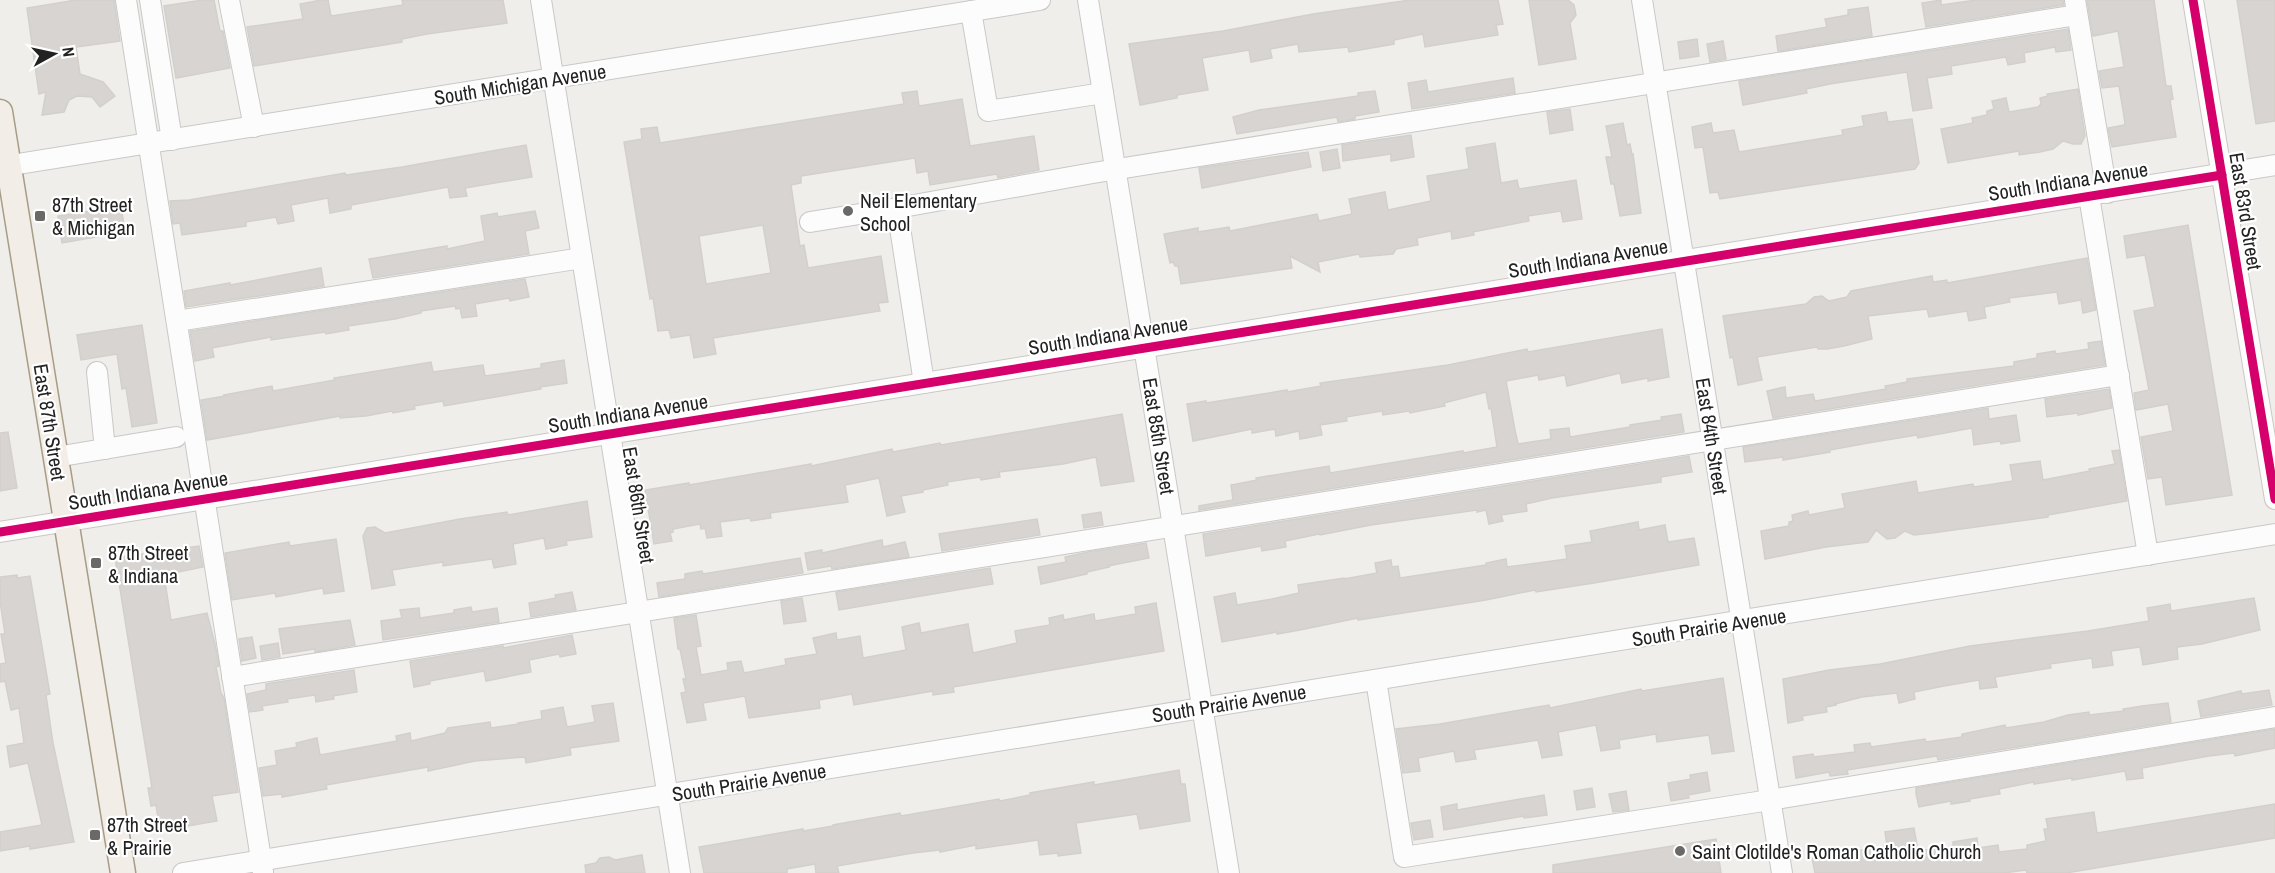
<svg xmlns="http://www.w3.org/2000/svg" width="2275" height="873" viewBox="0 0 2275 873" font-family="'Archivo Narrow',sans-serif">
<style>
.building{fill:#d7d4d2;stroke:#d3d0cc;stroke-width:1.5;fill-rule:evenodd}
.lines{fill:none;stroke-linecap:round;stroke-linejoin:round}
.minor-casing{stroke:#c9c8c7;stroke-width:22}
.major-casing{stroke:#a79c86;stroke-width:27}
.minor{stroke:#fdfcfc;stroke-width:20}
.major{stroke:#f3ede7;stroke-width:24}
.cycleway-casing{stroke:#fff;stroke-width:13}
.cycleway{stroke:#d6006c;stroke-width:9}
.poi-dot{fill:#6a6968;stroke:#fff;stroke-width:2}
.labels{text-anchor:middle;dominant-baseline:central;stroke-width:4.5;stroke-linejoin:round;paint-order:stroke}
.street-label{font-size:20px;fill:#222;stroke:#fff}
.poi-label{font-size:20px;fill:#222;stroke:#fff;text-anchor:start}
</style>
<rect width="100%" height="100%" fill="#f0eeeb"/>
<g class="building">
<polygon points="76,0 114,0 120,41 76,47 80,74 103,82 115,96 100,107 92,97 77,96 69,100 64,112 42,115 46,92 39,94 27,8"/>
<polygon points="203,0 214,0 220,31 223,31 230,68 176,78 164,6"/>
<polygon points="321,0 328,0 331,16 403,5 402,0 503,0 507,23 427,34 402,39 402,42 254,66 247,27 303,19 300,4"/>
<polygon points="1410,0 1498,0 1503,24 1496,25 1498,35 1425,47 1423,34 1394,40 1394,44 1349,52 1348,47 1299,52 1298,44 1270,49 1272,58 1251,62 1249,50 1202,58 1208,90 1177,95 1177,98 1140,105 1129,44 1223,31 1313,14"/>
<polygon points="1529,0 1568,0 1574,5 1576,15 1570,23 1576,59 1539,65"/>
<polygon points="1941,0 1941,5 1976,0 2063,0 2064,5 1926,27 1922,3"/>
<polygon points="2087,0 2154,0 2166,86 2171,86 2173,99 2170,100 2176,137 2112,147 2108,128 2124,125 2125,123 2119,86 2102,88 2099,71 2124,67 2118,31 2093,36"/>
<polygon points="2237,0 2275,0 2275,121 2256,124"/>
<polygon points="1868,7 1872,36 1778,51 1776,36 1827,27 1825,19 1848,15 1848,10"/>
<polygon points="2068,29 2071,50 2056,52 2055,47 2024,53 2025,62 2008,65 2006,57 1951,66 1952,74 1927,78 1932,108 1913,111 1907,72 1830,84 1806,89 1807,93 1743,105 1739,81"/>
<polygon points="1697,39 1699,56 1680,59 1678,42"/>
<polygon points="1723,41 1726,59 1710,62 1707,44"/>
<polygon points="1513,78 1515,93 1412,109 1408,83 1426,80 1428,92"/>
<polygon points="2078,89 2085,136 2081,144 2073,144 2063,141 2053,149 2040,152 2019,155 2019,151 1948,163 1941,129 1973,123 1972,118 1987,115 1987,111 1994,109 1992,101 2006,98 2009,112 2038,107 2041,104 2040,98 2048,96 2047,94"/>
<path d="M917,91l2,15 43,-7 8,47 64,-10 5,34 -41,8 -1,-4 -67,11 -2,-14 -11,2 -2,-15 -114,18v7l-10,2 9,61 4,-1 4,23 73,-12 7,46 -10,1 2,8 -167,27 3,16 -22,4 -4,-23 -19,3 -2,-8 -11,1 -5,-33 -3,1 -26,-157 18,-3 -1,-10 16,-2 3,16 244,-39 -2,-11zM763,225l8,48 -65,11 -7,-48z"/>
<polygon points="1375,91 1379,112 1355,116 1355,119 1338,122 1337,117 1237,134 1233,117 1259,110 1358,96 1358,93"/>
<polygon points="1570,109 1573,130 1550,134 1547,112"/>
<polygon points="1886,112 1888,122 1912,119 1919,163 1915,169 1720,199 1718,192 1710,193 1703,147 1695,148 1692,127 1711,123 1713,133 1734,130 1739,152 1843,135 1842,130 1864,126 1862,116"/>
<polygon points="1623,123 1627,145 1630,144 1632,155 1633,154 1641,213 1620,216 1614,184 1611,184 1606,157 1612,157 1606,126"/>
<polygon points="1411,135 1414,157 1391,161 1391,154 1343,161 1342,145"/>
<polygon points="1495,143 1501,183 1517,180 1519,189 1576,180 1582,219 1563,222 1561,211 1528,216 1529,221 1473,232 1474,235 1452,239 1451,231 1417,238 1418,245 1396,249 1393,254 1360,257 1359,254 1318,262 1320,272 1290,256 1292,268 1181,284 1178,266 1175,266 1173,262 1170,263 1164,234 1198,228 1198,232 1229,227 1230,231 1317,214 1319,221 1352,214 1349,199 1385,192 1388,210 1431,201 1427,176 1469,169 1466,148"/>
<polygon points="526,145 532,177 465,188 467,196 450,198 448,187 351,205 351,209 330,213 328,198 291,205 294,221 278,224 276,217 246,222 246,226 182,235 180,223 173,224 170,201 189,200 345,173 346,175 402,167"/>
<polygon points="1337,149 1340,168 1323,171 1320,152"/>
<polygon points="1308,152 1311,167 1202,188 1199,168"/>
<polygon points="121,206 125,232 62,243 58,216"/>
<polygon points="535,211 539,228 525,231 529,254 373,278 369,259 447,246 447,249 485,241 481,216 497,213 498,217"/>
<polygon points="2188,225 2232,495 2166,505 2162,477 2148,479 2141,437 2173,431 2168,404 2136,410 2134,393 2149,390 2134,311 2155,307 2145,255 2127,258 2124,236"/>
<polygon points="2087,258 2096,310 2083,313 2081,300 2059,304 2057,292 2009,298 2010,302 1984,307 1986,318 1969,321 1967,311 1929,317 1927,309 1868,316 1872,339 1844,346 1827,349 1818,349 1817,347 1757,357 1762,380 1738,385 1733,357 1730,358 1723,316 1806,304 1814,297 1822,296 1829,301 1847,297 1851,291 1932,276 1933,282 1947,280 1947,283"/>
<polygon points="321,268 324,286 186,307 184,291 230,283 230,285"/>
<polygon points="525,279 529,297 510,301 509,298 475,304 477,316 462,318 460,308 456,309 455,306 421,311 421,313 395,319 348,326 349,330 326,334 325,332 271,340 271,337 212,348 214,357 195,361 190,331"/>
<polygon points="142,325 157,423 132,427 126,388 122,389 117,354 81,360 77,335"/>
<polygon points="1662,329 1669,377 1648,381 1648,378 1622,383 1620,373 1567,386 1565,375 1539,380 1538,375 1506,381 1515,430 1518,444 1551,439 1550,430 1569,428 1570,437 1630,427 1630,425 1662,420 1661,417 1681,414 1684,432 1199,510 1199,506 1233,500 1231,485 1257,480 1256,478 1329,466 1330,473 1463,451 1463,453 1497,447 1491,408 1489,409 1486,392 1444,403 1445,406 1410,413 1409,411 1383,415 1382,411 1346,417 1347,421 1320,425 1322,435 1300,439 1299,431 1276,436 1275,429 1252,433 1252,429 1193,441 1187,404 1206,401 1206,403 1287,390 1287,392 1321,386 1320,383 1448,365 1527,349 1528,352"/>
<polygon points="2101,341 2105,365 1773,418 1767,391 1785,387 1786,398 1813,394 1815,401 1886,389 1885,386 1907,382 1907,379 2014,366 2014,362 2037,358 2037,354 2055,351 2056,354 2089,349 2088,343"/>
<polygon points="564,360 567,383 540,387 541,389 444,406 443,401 414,406 415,409 393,413 392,411 366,416 340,418 340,416 207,440 201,400 225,396 224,395 272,386 273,391 335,380 334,378 431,362 433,372 483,365 485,376 541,368 541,364"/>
<polygon points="2109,389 2112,408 2078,415 2078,413 2047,417 2045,399"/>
<polygon points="1988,408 1989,419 2016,415 2020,441 2001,444 2000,441 1974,445 1972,428 1918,438 1917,435 1868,443 1830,450 1830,452 1783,460 1783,457 1745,462 1743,447"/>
<polygon points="1122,414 1134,481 1101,486 1096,457 1063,464 999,472 1000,477 981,480 980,477 947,482 948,485 923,490 923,492 901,496 905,512 887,516 879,478 845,485 848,502 770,513 771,518 751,521 750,518 720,522 722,536 707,538 705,528 701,529 700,524 673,529 673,532 670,533 672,541 654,544 645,490 689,483 689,485 811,464 811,466 892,449 893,452 940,443 941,445"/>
<polygon points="8,432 17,488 0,491 0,433"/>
<polygon points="2119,450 2127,501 2048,515 2048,517 1932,533 1914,535 1905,531 1895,538 1887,539 1876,530 1868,542 1826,547 1765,559 1761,531 1789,526 1789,522 1793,521 1792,515 1808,511 1809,515 1845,508 1842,494 1916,481 1918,493 1973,484 1974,487 2013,481 2010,465 2040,461 2043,480 2090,471 2089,469 2115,464 2112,451"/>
<polygon points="1689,456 1692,472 1661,477 1661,482 1552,498 1526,504 1527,511 1501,515 1503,521 1489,524 1486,510 1477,512 1477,510 1371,525 1320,535 1319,534 1285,541 1286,547 1262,551 1261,546 1206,556 1203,534"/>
<polygon points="587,501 592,537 566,541 567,545 546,549 544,538 513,544 516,564 494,568 492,559 443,566 443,562 392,570 395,585 372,589 363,536 367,528 375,527 385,533 460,519 507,512 508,515"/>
<polygon points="1101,512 1103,525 1084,528 1082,515"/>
<polygon points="1037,519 1040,535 942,551 939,534"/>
<polygon points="1638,522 1639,530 1665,525 1668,542 1694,538 1699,565 1594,583 1536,592 1535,590 1486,600 1358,620 1358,618 1300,630 1277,634 1277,632 1222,642 1214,597 1235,593 1237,605 1272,599 1299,593 1298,585 1344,578 1344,579 1377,573 1375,563 1391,560 1392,567 1398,566 1400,578 1486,565 1486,563 1506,559 1507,567 1567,559 1565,546 1592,542 1590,531"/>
<polygon points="336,539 344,591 324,594 323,588 276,597 275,593 232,600 225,553 289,542 290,546"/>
<polygon points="882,540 883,547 905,542 909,557 832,569 831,566 808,570 805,553 822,550 822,553"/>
<polygon points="1146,543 1149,558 1108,566 1109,567 1087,572 1087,574 1041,584 1038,567 1066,562 1065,557 1088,552"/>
<polygon points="199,546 203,567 164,575 171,620 207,613 215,644 219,666 216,667 221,693 224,698 238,792 212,796 217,821 160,831 156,805 151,806 148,788 152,788 115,558"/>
<polygon points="800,558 803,573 659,597 657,583 685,579 685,574 702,571 703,574"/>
<polygon points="990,568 993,584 839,610 836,592"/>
<polygon points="17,575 17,578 30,576 50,694 46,695 53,743 74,842 30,849 30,846 0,851 0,832 42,825 28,763 10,767 7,746 24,743 19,708 11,710 5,681 0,682 0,664 6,663 1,634 5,634 0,601 0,577"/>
<polygon points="572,592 576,610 531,617 529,603 556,598 555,595"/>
<polygon points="802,598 806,621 784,624 781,601"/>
<polygon points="2254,598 2260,630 2202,644 2177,647 2178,659 2143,665 2140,647 2111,651 2113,665 2093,668 2092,658 2050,664 2051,668 1995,677 1997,687 1980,689 1979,680 1944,686 1914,692 1915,699 1899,703 1897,693 1862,697 1835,704 1836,705 1826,707 1827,712 1802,716 1803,720 1788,723 1783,679 1829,670 1880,664 1970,646 2088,631 2149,621 2147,608 2170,604 2171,611"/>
<polygon points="1156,603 1164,651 953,687 954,692 933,695 933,691 854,705 852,694 819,700 820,708 749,718 745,696 703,703 706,720 687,723 681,693 686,692 683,679 686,679 680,649 678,649 674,618 696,615 701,646 696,647 701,675 728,670 727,663 741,661 744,673 786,665 785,659 817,654 813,638 836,633 837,640 860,636 863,658 906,650 902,627 919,623 921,633 968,624 973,653 1017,643 1015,631 1050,625 1049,618 1063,615 1064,620 1094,614 1095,621 1136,614 1135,607"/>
<polygon points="471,607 472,612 497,608 499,622 383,640 381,621 402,618 400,610 419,608 420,618 454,613 454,610"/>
<polygon points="350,620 355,645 315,652 315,649 283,654 279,629"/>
<polygon points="572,635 576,654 560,657 559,654 529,660 531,672 486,681 484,671 430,681 430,684 414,687 410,661 503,646 503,648"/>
<polygon points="252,637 256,658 242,661 239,639"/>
<polygon points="278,643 280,657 262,660 260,646"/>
<polygon points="354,670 357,692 333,696 334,699 316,702 315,695 287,699 288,702 262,706 263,710 250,712 247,694 266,690 266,684"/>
<polygon points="1723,678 1734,751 1712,754 1709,735 1657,742 1656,734 1619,740 1620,748 1601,751 1596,725 1558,732 1562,755 1542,758 1538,740 1474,750 1476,759 1456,762 1454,751 1418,758 1420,771 1403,773 1396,729 1440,724 1549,705 1550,708 1641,689 1642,691"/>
<polygon points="2269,690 2272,705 2201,717 2198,701 2241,691 2242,694"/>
<polygon points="613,703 619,741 570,748 571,755 526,763 525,757 475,761 428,771 428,767 326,785 327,789 282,797 282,794 263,796 259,768 277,765 275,751 297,747 296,743 317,738 320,755 397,741 396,736 410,733 411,741 445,733 448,728 490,722 491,728 519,724 518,723 542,719 541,711 563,707 567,727 595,722 592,706"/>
<polygon points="2168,703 2171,722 1938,760 1937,756 1847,770 1848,774 1830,776 1829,772 1796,778 1793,757 1813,754 1814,757 1855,752 1854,745 1870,743 1871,747 1925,739 1926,742 1962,737 1962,734 2005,725 2006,728 2044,722 2068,715 2089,712 2089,715 2124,711 2123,709 2142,706"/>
<polygon points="2275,729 2275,748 2235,756 2234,753 2209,756 2142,768 2143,778 2127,780 2125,771 2072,780 2072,778 2034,784 2034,782 1999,789 2000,794 1970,799 1970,801 1951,804 1951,801 1919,807 1916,794 1916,788"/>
<polygon points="1179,770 1181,784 1185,784 1190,821 1140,829 1137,814 1076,823 1081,853 1058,856 1058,853 1040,855 1038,840 976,849 976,845 940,852 940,850 913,853 837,866 839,873 816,873 815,864 787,869 787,873 704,873 699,847 803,829 803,831 833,826 833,825 900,813 901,816 999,799 1000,801 1030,795 1030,793 1094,782 1094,785"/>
<polygon points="1707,772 1710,791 1688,795 1689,798 1671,801 1668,783 1691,779 1690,775"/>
<polygon points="1592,788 1595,807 1577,810 1574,791"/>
<polygon points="1626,791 1629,810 1613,812 1609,794"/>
<polygon points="1544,795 1547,815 1524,818 1524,816 1444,830 1441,807 1457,804 1457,810"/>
<polygon points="2275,804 2275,838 2066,873 2027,873 2026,870 2004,873 1815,873 1812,858 1887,846 1885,832 1914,828 1918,851 1953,846 1953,842 1977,838 1978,848 1998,845 1999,852 2027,849 2027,845 2046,841 2044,829 2048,829 2046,819 2094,812 2097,833"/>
<polygon points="1430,820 1433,837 1414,840 1411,823"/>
<polygon points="1716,839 1721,873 1553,873 1553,865"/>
<polygon points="642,855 645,873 586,873 585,865 596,863 600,858 609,857 615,860"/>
</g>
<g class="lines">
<defs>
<g id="minor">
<polyline points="126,0 263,872"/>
<polyline points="150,0 172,140"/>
<polyline points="229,0 254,127"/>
<polyline points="541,0 680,873"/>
<polyline points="1088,0 1229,873"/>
<polyline points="1642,0 1782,873"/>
<polyline points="2075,0 2107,193"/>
<polyline points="2193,0 2275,499"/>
<polyline points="971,11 988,111 1103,93"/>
<polyline points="0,167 1040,0"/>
<polyline points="2089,196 2148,555"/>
<polyline points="897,208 1093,173 2077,15"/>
<polyline points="810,222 897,208 924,383"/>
<polyline points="177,321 582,258"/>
<polyline points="97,372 105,449"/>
<polyline points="56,457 176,437"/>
<polyline points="0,532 2275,165"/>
<polyline points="232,677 2119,375"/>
<polyline points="1376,680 1404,857 1770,800 2275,717"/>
<polyline points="183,873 2275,534"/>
</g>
<polyline id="major" points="0,112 123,873"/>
</defs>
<use href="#minor" class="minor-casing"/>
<use href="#major" class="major-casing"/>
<use href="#minor" class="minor"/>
<use href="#major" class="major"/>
<defs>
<g id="cycleway">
<polyline points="2193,0 2275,499"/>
<polyline points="0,532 2222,175"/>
</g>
</defs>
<use href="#cycleway" class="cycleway-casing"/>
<use href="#cycleway" class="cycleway"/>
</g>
<g class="poi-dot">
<circle cx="848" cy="211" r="6"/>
<rect x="34" y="210" width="12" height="12" rx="3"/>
<rect x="90" y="557" width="12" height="12" rx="3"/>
<rect x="89" y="829" width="12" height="12" rx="3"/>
<circle cx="1680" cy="851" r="6"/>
</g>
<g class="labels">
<g class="street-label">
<text transform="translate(520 84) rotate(-9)">South Michigan Avenue</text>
<text transform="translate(2068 181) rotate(-9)">South Indiana Avenue</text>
<text transform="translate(2246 211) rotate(81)">East 83rd Street</text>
<text transform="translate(1588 258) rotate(-9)">South Indiana Avenue</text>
<text transform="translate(1108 335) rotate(-9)">South Indiana Avenue</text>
<text transform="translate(628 413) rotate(-9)">South Indiana Avenue</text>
<text transform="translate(50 422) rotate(81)">East 87th Street</text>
<text transform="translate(1159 436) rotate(81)">East 85th Street</text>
<text transform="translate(1712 436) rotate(81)">East 84th Street</text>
<text transform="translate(148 490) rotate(-9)">South Indiana Avenue</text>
<text transform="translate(639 505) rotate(81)">East 86th Street</text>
<text transform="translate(1709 627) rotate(-9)">South Prairie Avenue</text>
<text transform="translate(1229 703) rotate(-9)">South Prairie Avenue</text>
<text transform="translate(749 782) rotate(-9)">South Prairie Avenue</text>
</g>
<g class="poi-label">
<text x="860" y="200">Neil Elementary<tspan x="860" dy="23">School</tspan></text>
<text x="52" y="204">87th Street<tspan x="52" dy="23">&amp; Michigan</tspan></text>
<text x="108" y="552">87th Street<tspan x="108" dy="23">&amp; Indiana</tspan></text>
<text x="107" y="824">87th Street<tspan x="107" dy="23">&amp; Prairie</tspan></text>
<text x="1692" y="851">Saint Clotilde's Roman Catholic Church</text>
</g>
</g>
<g transform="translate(54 54) rotate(82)" stroke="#ffffff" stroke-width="4.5" paint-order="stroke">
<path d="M0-4.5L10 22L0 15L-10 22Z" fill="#222222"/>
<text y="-9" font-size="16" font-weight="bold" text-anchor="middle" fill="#222222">N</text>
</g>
</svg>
